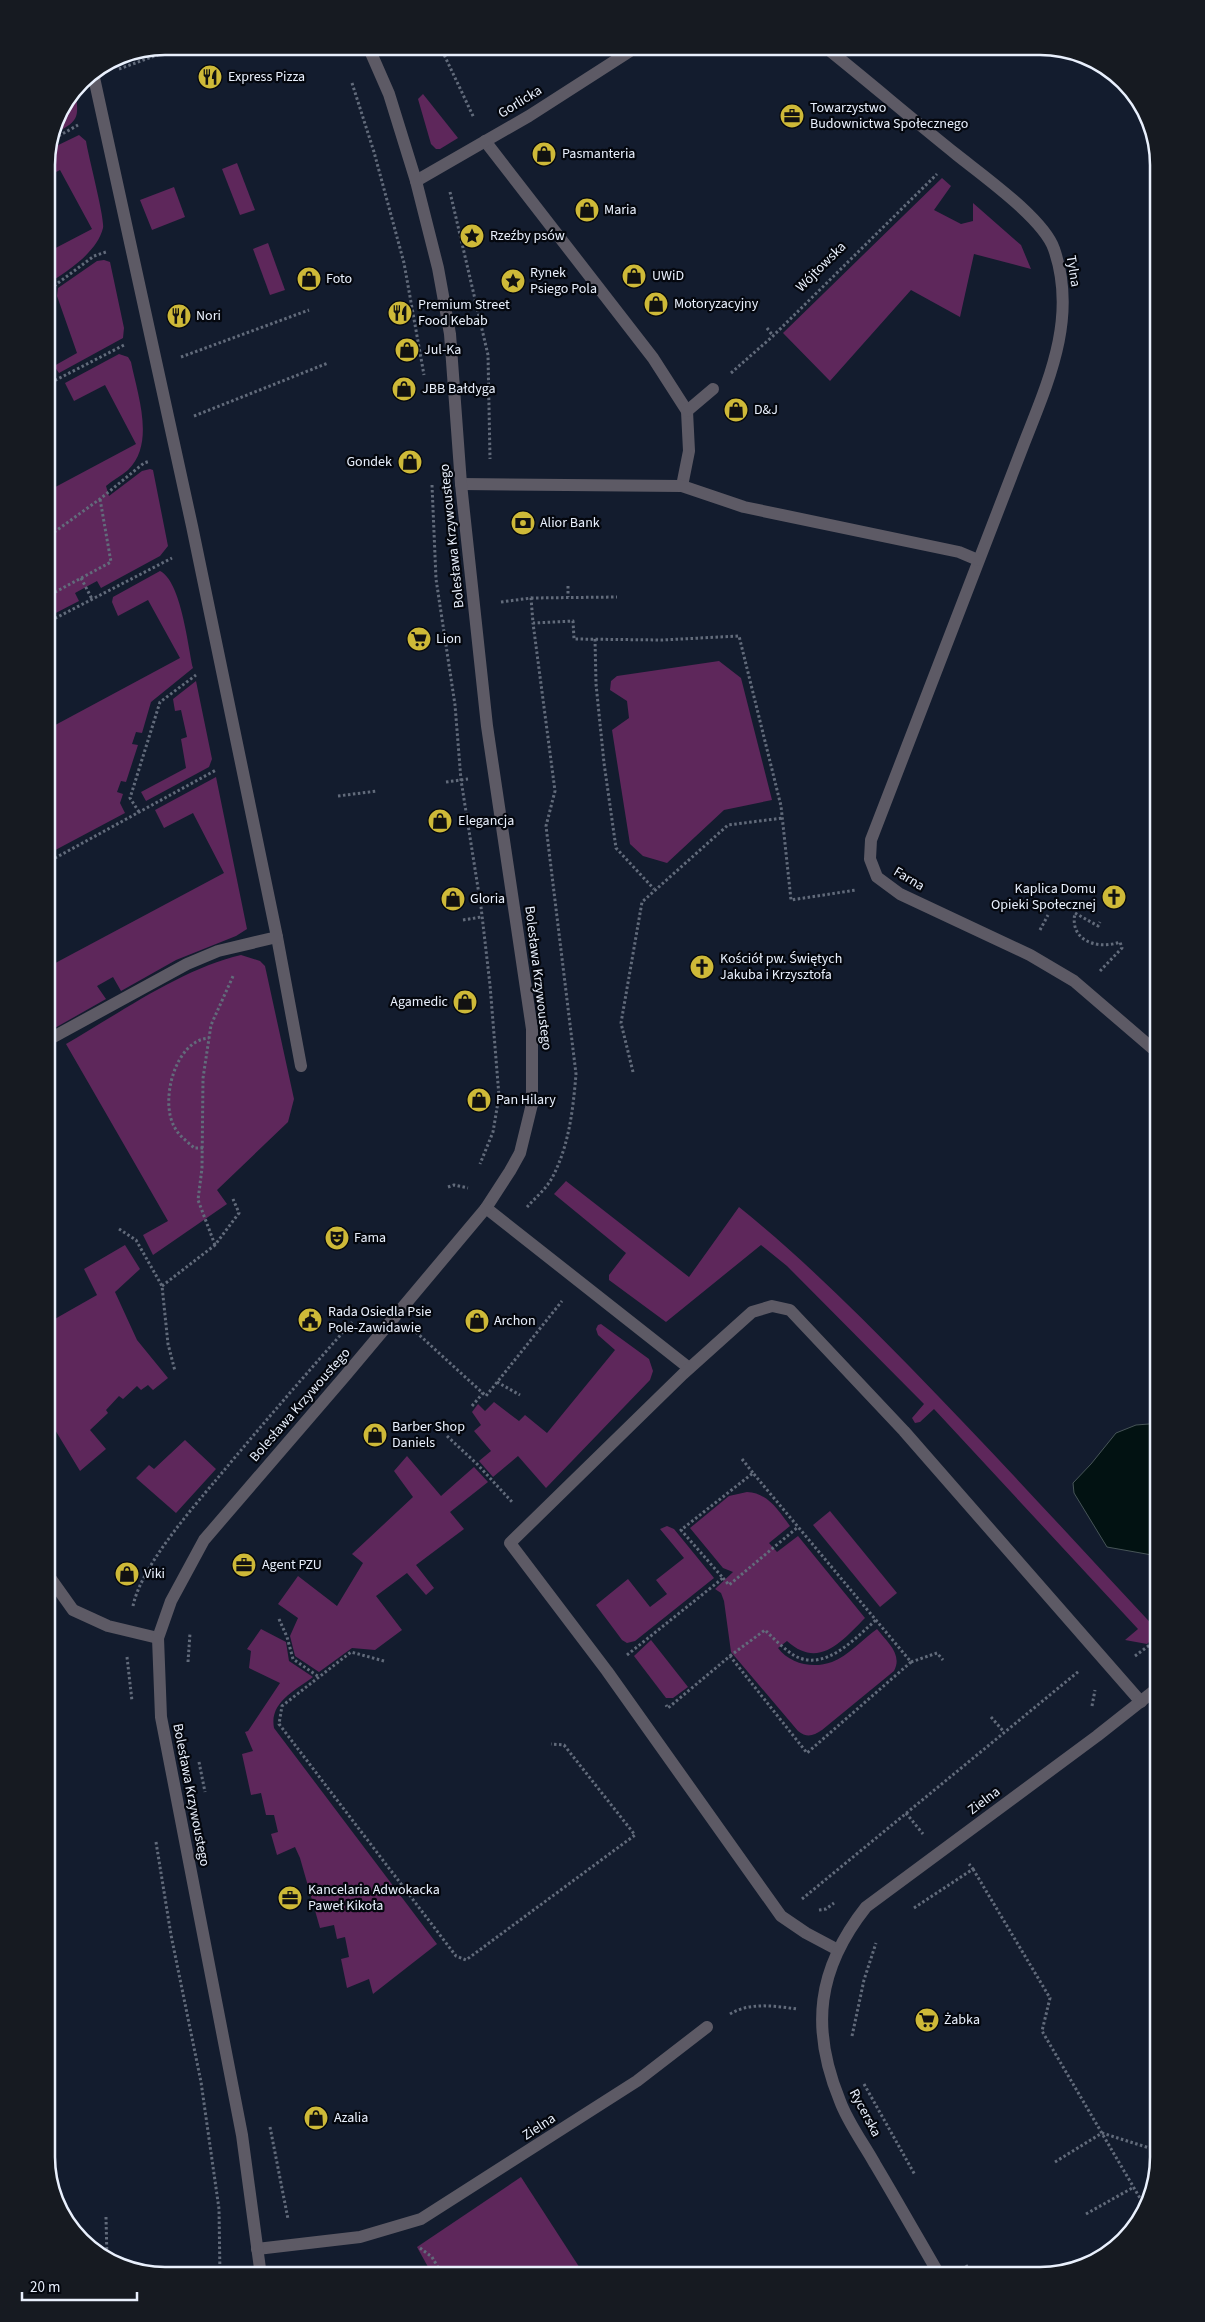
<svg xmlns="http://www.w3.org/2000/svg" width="1205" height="2322" viewBox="0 0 1205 2322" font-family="'Source Sans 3',sans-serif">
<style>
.green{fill:#5e275b}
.water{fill:#021212;stroke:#475558}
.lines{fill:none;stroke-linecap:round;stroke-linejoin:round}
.path{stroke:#626b7b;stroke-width:3;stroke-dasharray:2.5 2.5;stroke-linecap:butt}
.lane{stroke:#5d5a65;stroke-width:12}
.street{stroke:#5d5a65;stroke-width:12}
.labels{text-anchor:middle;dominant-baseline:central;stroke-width:4.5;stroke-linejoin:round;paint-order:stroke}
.poi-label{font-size:14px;fill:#e9f0fd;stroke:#04070e;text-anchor:start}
.street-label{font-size:14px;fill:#e9f0fd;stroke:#04070e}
.rim{fill:none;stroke:#e9f0fd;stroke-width:2.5}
</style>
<rect width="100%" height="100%" fill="#131c2e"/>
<g class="green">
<path d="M75,90c5,30 3,31 -23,45l3,-16z"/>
<polygon points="423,94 458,138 440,149 436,149 431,144 418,99"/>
<path d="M79,135l7,6c2,14 19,78 17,87 -6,25 -37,44 -57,57v-32l46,-24 -32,-59 -14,7 2,-27z"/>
<polygon points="237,163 255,210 240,215 222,169"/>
<polygon points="942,178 951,186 934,210 961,224 973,221 973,203 1021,245 1031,269 974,254 960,317 911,290 830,381 783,333"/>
<polygon points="174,187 185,217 152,230 140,200"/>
<polygon points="268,243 285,290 270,295 253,249"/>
<polygon points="104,260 110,262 124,328 123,338 59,373 54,366 77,353 57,296 58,288 97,261"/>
<path d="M119,354l9,3 3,5c6,31 25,81 -3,108 -7,6 -15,10 -22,16l3,10 33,-25 8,-2 3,1 15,76 -8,10 -59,32 -4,-7 -22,12 4,8 -33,17v-126l90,-48 -31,-59 -31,16 -9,-18z"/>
<path d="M160,571c21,10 28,75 33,97l-42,34 -9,31 -6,-1 -4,12 6,1 -12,37 -5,-1 -4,11 6,2 -3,9 5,10 -79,42v-125l134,-72 -32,-58 -30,16 -6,-14 1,-5z"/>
<polygon points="719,661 741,678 772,800 724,810 667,863 643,856 630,844 612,730 629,718 627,701 610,690 611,681 617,676"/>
<polygon points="196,681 212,759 209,767 146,801 141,792 186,768 181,739 187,737 181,710 175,711 173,699"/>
<polygon points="216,777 247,929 236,936 176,960 121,991 113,977 97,986 106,999 46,1033 46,968 224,873 193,813 164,828 155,810"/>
<path d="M241,955l19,6 5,5 29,133 -6,23 -71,68 10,14 -74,51 -10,-20 25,-14 -102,-177c52,-30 117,-76 175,-89z"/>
<path d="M566,1181l123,96 50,-70c62,50 116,104 171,160 85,87 166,176 249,265l-12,12 -22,-4 13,-11 -204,-220 -14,13 -5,1 -3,-5 12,-14 -137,-138 -26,-21 -95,77 -57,-42v-5l17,-22 -72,-59z"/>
<polygon points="125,1245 140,1269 115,1292 137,1340 168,1378 153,1390 148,1385 141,1390 137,1386 123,1399 119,1396 106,1410 108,1413 90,1430 106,1449 80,1471 46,1415 46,1324 97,1295 84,1269"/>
<polygon points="601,1324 649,1359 653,1371 650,1380 546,1488 518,1456 493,1477 479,1461 491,1451 474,1431 481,1425 472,1412 478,1404 485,1411 494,1402 519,1421 525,1415 547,1433 615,1350 598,1335 596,1329 598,1325"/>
<polygon points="185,1440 216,1469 176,1513 136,1478 149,1465 154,1469"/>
<polygon points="407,1456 441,1496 474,1467 488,1482 450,1512 464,1529 416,1565 434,1588 426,1595 407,1573 376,1596 402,1630 375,1650 352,1648 319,1672 295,1656 290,1636 298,1618 278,1604 298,1576 337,1606 363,1563 352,1554 413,1497 394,1471"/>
<path d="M747,1492c21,1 31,18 43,34l-21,17 8,9 21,-16 67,82c-23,23 -46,52 -78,23l-9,7c12,16 35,21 54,14 16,-6 31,-23 45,-33 10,13 26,25 17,42l-72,59c-9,6 -15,8 -24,1l-67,-79 -7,-51 -3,-8 -6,-4 18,-17 -10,-4 -33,-40 39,-32z"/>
<polygon points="830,1511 897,1593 880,1607 813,1525"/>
<polygon points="667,1526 674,1529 714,1578 635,1641 627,1643 622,1640 596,1605 628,1579 650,1607 667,1594 656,1580 684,1558 660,1529"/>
<path d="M261,1629l25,13 3,19 24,16c-17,13 -44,25 -39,51l163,216 -64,50 -4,-15 -22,9 -6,-29 8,-2 -4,-20 -8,2 -3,-14 -14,3 -20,-70 -5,-11 -18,8 -6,-21 7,-2 -4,-17h-8l-5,-22 -10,2 -9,-41 11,-3 -8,-19 3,-1 32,-48 -31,-15 2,-17 -4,-2z"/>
<polygon points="651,1640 688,1687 673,1698 666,1698 634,1656"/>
<polygon points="521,2177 585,2276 433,2276 417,2247"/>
</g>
<polygon class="water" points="1149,1424 1159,1427 1159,1550 1152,1555 1107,1547 1074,1493 1073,1483 1091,1464 1116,1433 1136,1425"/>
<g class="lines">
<g class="path">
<polyline points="440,46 474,118"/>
<polyline points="663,53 674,46"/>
<polyline points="119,69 182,46"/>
<polyline points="352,83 374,152 404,263 424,375"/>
<polyline points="50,141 78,125"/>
<polyline points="450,192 488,355 490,459"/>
<polyline points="46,292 94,256 106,252"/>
<polyline points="767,328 773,336"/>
<polyline points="181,357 309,310"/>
<polyline points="46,369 53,381"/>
<polyline points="731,373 773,336 937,174"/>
<polyline points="46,385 126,344"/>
<polyline points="194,416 328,363"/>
<polyline points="432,485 436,579 455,705 461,780 481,907 490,985 499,1096 493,1132 480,1164"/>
<polyline points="46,538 100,499 144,463 150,461"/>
<polyline points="81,578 92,599"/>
<polyline points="568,586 568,597"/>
<polyline points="46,597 111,562 100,499"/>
<polyline points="531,598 617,597"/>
<polyline points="501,602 531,598 533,623 573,621 574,639 662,640 739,636 781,806 791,900 856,890"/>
<polyline points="46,623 172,558"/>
<polyline points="595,639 596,684 604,763 616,848 654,889"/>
<polyline points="446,782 468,779"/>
<polyline points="338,796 377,791"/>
<polyline points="139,812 130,798 160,702 196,675"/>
<polyline points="46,863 216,770"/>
<polyline points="463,920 481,917"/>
<polyline points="1040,930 1048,915"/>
<path d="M1100,971l22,-23 -2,-6c-22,8 -51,-1 -45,-29l23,13 2,-4"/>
<polyline points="633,1072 621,1023 642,902 728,825 783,818"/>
<path d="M203,1148h-9c-6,-6 -15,-12 -19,-20 -16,-26 0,-88 34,-90"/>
<polyline points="448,1187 454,1185 468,1188"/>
<path d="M527,1207c8,-9 19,-18 25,-29 17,-32 21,-68 24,-104l-30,-248 9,-35 -22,-168"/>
<polyline points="119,1229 136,1240 162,1286 168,1344 175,1371"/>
<polyline points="215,1245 198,1200 202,1168 203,1078 211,1025 234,974"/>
<polyline points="162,1286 215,1245 239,1213 233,1199"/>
<polyline points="416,1332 486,1396 562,1301"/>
<polyline points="497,1382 520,1395"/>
<polyline points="472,1406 483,1393"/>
<polyline points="447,1436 477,1464 513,1503"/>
<polyline points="742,1459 753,1473"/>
<polyline points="723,1578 729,1585 798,1527"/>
<path d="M133,1606c8,-39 57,-95 83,-126 44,-53 90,-106 136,-158"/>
<polyline points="279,1619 287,1637 293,1659 319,1677"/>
<polyline points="627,1655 723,1578 681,1530 753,1473 911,1662 807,1753 730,1656 668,1708 666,1705"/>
<path d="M730,1656l35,-26c9,9 19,19 30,26 31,16 60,-18 81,-36"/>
<polyline points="1135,1656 1159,1638"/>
<polyline points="127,1657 132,1701"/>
<polyline points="384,1661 351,1652 282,1706 279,1724 456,1956 466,1960 635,1835 564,1745 551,1744"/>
<polyline points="188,1662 190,1633"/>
<polyline points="911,1662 937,1653 943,1660"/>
<polyline points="1092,1706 1095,1690"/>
<polyline points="991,1717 1004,1732"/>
<polyline points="199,1762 205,1792"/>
<polyline points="906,1813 923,1834"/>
<polyline points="156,1842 171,1935 201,2082 219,2209 220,2276"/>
<polyline points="973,1869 1050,1998 1042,2031 1144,2205"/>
<polyline points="802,1899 1079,1671"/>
<polyline points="914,1908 973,1869 969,1864"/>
<polyline points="819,1910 826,1909 834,1903"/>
<path d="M730,2014c19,-12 45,-8 67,-5"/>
<polyline points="852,2036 864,1980 876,1943"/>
<polyline points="864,2084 915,2175"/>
<polyline points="270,2127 288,2219"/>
<polyline points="1055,2162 1102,2133 1159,2151"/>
<polyline points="1086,2214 1134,2187"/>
<polyline points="106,2217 107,2259"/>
<polyline points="420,2248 432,2257 443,2276"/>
<polyline points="966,2265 972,2276"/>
</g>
<g class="lane">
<polyline points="486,1208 689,1368"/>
<polyline points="838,1950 806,1933 781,1916 607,1671 510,1543 683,1374 752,1312 772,1306 790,1310 904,1431 1141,1702"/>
</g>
<g class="street">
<path d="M824,46c45,36 88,73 133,109 25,20 87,64 97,94 24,69 -6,133 -31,197l-152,394 -1,19 7,18 23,17 130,61 44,26 85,73"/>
<polyline points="485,141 653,358 687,411 689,451 682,486"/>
<polyline points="416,181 529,116 638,46"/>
<polyline points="687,411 713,389"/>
<polyline points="461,484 682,486 744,507 959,552 978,560"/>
<polyline points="277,937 301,1066"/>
<polyline points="46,1041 187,964 218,951 277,937 192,526 93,73"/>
<polyline points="46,1572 73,1610 108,1626 158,1638"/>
<polyline points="257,2249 360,2237 421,2219 637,2081 707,2027"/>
<polyline points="261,2276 242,2135 161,1717 158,1638 171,1601 204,1540 345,1376 486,1208 510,1171 520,1153 532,1104 532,1029 487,726 461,484 450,334 438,268 416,181 389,94 368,46"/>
<path d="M940,2276c-22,-38 -43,-75 -65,-112 -11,-20 -27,-41 -35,-63 -30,-73 -23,-132 26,-194l231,-171 62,-49"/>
</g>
</g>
<defs>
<symbol id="restaurant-disc" viewBox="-11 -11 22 22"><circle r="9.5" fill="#ceb938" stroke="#04070e"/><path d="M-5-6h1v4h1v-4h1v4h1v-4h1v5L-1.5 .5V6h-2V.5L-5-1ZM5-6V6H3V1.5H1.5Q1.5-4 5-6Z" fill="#111"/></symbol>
<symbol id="office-disc" viewBox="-11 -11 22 22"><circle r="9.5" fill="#ceb938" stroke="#04070e"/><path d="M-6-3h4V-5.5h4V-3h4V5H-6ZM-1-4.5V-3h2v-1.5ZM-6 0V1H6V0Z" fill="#111"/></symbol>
<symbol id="shop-disc" viewBox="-11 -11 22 22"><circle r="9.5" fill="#ceb938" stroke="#04070e"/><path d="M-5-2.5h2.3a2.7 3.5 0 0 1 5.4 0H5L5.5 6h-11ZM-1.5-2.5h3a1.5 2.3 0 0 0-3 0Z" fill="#111"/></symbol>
<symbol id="sight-disc" viewBox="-11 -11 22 22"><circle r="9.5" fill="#ceb938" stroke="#04070e"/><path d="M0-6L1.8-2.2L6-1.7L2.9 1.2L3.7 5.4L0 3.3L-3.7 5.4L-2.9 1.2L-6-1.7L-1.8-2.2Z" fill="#111"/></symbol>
<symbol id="bank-disc" viewBox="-11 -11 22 22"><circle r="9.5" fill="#ceb938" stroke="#04070e"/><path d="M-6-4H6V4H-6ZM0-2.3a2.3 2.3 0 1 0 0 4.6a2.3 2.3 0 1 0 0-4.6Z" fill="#111"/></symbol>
<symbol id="supermarket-disc" viewBox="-11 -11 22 22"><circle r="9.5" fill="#ceb938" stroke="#04070e"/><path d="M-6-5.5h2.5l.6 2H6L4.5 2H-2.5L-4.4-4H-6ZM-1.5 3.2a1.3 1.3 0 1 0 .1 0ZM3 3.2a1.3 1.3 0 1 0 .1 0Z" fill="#111"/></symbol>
<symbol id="church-disc" viewBox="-11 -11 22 22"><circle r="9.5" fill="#ceb938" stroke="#04070e"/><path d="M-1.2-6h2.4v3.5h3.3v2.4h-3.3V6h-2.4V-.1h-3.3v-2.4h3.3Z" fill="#111"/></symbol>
<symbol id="theatre-disc" viewBox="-11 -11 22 22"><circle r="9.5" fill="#ceb938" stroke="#04070e"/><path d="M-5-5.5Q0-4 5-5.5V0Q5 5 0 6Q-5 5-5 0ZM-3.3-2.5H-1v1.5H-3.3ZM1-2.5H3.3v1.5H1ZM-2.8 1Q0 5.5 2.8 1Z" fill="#111"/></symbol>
<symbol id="civic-disc" viewBox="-11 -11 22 22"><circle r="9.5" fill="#ceb938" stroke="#04070e"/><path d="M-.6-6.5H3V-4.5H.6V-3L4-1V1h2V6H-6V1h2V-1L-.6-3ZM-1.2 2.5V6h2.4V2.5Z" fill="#111"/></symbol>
</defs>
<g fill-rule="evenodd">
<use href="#restaurant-disc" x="196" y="63" width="28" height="28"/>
<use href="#office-disc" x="778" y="102" width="28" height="28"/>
<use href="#shop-disc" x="530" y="140" width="28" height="28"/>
<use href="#shop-disc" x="573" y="196" width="28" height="28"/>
<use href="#sight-disc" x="458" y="222" width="28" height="28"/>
<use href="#shop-disc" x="620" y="262" width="28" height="28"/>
<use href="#shop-disc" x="295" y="265" width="28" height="28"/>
<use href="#sight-disc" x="499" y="267" width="28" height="28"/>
<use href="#shop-disc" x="642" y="290" width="28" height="28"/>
<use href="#restaurant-disc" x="386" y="299" width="28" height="28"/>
<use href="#restaurant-disc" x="165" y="302" width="28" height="28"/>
<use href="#shop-disc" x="393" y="336" width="28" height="28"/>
<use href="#shop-disc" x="390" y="375" width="28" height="28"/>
<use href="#shop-disc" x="722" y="396" width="28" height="28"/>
<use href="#shop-disc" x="396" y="448" width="28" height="28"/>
<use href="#bank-disc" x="509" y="509" width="28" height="28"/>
<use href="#supermarket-disc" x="405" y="625" width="28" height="28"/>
<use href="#shop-disc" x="426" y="807" width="28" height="28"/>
<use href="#church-disc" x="1100" y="883" width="28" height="28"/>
<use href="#shop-disc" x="439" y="885" width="28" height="28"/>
<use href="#church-disc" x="688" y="953" width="28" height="28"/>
<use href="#shop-disc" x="451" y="988" width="28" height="28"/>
<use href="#shop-disc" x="465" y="1086" width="28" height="28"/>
<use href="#theatre-disc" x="323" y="1224" width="28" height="28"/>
<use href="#civic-disc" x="296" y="1306" width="28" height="28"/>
<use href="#shop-disc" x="463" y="1307" width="28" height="28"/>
<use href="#shop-disc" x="361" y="1421" width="28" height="28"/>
<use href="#office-disc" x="230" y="1551" width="28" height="28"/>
<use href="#shop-disc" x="113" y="1560" width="28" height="28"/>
<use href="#office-disc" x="276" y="1884" width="28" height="28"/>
<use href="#supermarket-disc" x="913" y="2006" width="28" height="28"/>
<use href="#shop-disc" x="302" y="2104" width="28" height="28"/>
</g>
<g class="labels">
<g class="poi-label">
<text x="228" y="77">Express Pizza</text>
<text x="810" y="108">Towarzystwo<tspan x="810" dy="16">Budownictwa Społecznego</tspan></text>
<text x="562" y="154">Pasmanteria</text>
<text x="604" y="210">Maria</text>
<text x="490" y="236">Rzeźby psów</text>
<text x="530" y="273">Rynek<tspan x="530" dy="16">Psiego Pola</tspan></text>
<text x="652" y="276">UWiD</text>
<text x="326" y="279">Foto</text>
<text x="674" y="304">Motoryzacyjny</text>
<text x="418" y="305">Premium Street<tspan x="418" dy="16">Food Kebab</tspan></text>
<text x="196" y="316">Nori</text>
<text x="424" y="350">Jul-Ka</text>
<text x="422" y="389">JBB Bałdyga</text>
<text x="754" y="410">D&amp;J</text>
<text x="392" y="462" text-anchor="end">Gondek</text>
<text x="540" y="523">Alior Bank</text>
<text x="436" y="639">Lion</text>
<text x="458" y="821">Elegancja</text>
<text x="1096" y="889" text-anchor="end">Kaplica Domu<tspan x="1096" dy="16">Opieki Społecznej</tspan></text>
<text x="470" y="899">Gloria</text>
<text x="720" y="959">Kościół pw. Świętych<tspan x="720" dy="16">Jakuba i Krzysztofa</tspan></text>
<text x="448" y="1002" text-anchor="end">Agamedic</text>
<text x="496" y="1100">Pan Hilary</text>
<text x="354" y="1238">Fama</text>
<text x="328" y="1312">Rada Osiedla Psie<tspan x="328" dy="16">Pole-Zawidawie</tspan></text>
<text x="494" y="1321">Archon</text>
<text x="392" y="1427">Barber Shop<tspan x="392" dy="16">Daniels</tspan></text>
<text x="262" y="1565">Agent PZU</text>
<text x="144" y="1574">Viki</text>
<text x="308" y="1890">Kancelaria Adwokacka<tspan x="308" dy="16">Paweł Kikoła</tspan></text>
<text x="944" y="2020">Żabka</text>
<text x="334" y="2118">Azalia</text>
</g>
<g class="street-label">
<text transform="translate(520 102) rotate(-32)">Gorlicka</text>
<text transform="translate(821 267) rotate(-45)">Wójtowska</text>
<text transform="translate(1073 271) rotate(81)">Tylna</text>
<text transform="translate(452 536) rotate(-96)">Bolesława Krzywoustego</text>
<text transform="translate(909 879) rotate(31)">Farna</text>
<text transform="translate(538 978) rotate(83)">Bolesława Krzywoustego</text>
<text transform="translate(300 1405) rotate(-49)">Bolesława Krzywoustego</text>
<text transform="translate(191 1795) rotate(79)">Bolesława Krzywoustego</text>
<text transform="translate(984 1801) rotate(-37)">Zielna</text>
<text transform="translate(865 2113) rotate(62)">Rycerska</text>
<text transform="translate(539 2127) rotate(-33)">Zielna</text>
</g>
</g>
<path d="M0 0H1205V2322H0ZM165 55H1040A110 110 0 0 1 1150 165V2157A110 110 0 0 1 1040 2267H165A110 110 0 0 1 55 2157V165A110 110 0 0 1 165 55Z" fill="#161a21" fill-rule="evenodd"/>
<path class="rim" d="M165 55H1040A110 110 0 0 1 1150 165V2157A110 110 0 0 1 1040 2267H165A110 110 0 0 1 55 2157V165A110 110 0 0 1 165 55Z"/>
<path d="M22 2292v8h115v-8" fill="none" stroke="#e9f0fd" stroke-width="2.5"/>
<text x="30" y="2292" font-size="15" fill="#e9f0fd" stroke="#04070e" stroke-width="4" paint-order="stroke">20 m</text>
</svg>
